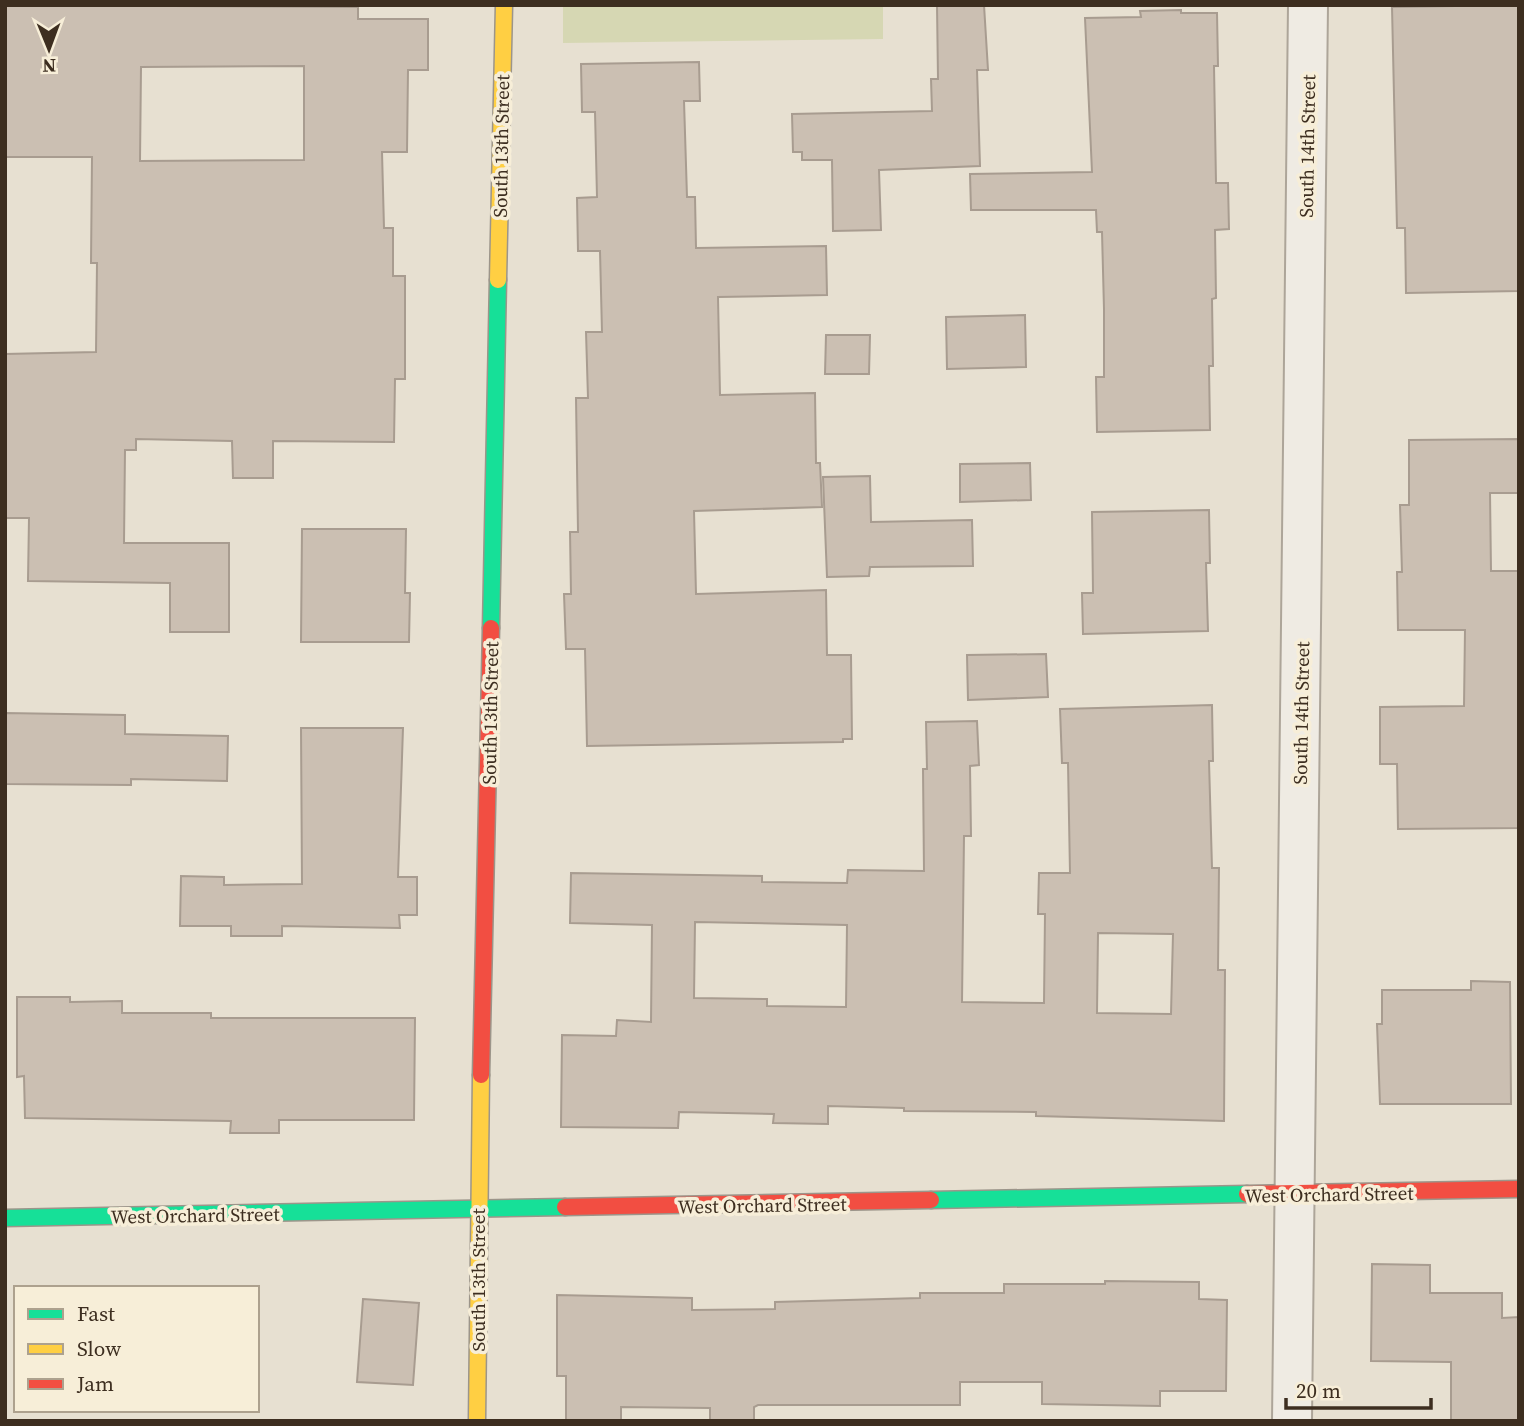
<svg xmlns="http://www.w3.org/2000/svg" width="1524" height="1426" viewBox="0 0 1524 1426" font-family="'Source Serif 4',serif">
<style>
.green{fill:#d6d7b3}
.building{fill:#cbbfb2;stroke:#a89c90;stroke-width:2;fill-rule:evenodd}
.lines{fill:none;stroke-linecap:round;stroke-linejoin:round}
.street-casing{stroke:#ada599;stroke-width:42}
.fast-casing{stroke:#9c958a;stroke-width:19}
.slow-casing{stroke:#9c958a;stroke-width:19}
.jam-casing{stroke:#9c958a;stroke-width:19}
.street{stroke:#efebe3;stroke-width:38}
.fast{stroke:#16e098;stroke-width:16}
.slow{stroke:#ffcf43;stroke-width:16}
.jam{stroke:#f24e42;stroke-width:16}
.labels{text-anchor:middle;dominant-baseline:central;stroke-width:7;stroke-linejoin:round;paint-order:stroke}
.street-label{font-size:19px;fill:#3d2e20;stroke:#f7eed8}
</style>
<rect width="100%" height="100%" fill="#e7e0d1"/>
<polygon class="green" points="563,5 883,5 883,39 563,43"/>
<g class="building">
<path d="M5,5l353,2v12h70v51h-20l-1,82h-25l2,76h9v48h12v103h-10l-1,63 -121,-1v37h-40l-1,-37 -96,-2v11h-11l-1,93h105v89h-59v-49l-142,-2 1,-63h-24v-164l91,-2 1,-89h-6l1,-106h-87zM304,66v94l-164,1 1,-94z"/>
<polygon points="937,5 984,5 988,70 977,70 980,166 879,170 881,230 833,231 832,160 802,160 802,152 793,152 792,114 932,111 931,79 938,79"/>
<polygon points="1519,5 1519,291 1406,293 1405,228 1397,228 1392,7"/>
<polygon points="1181,10 1181,13 1217,13 1218,66 1214,66 1216,183 1228,183 1229,229 1215,230 1216,298 1212,299 1213,366 1209,366 1210,430 1097,432 1096,377 1104,377 1104,309 1102,232 1097,232 1096,210 971,210 970,174 1092,172 1085,18 1141,17 1140,11"/>
<polygon points="699,62 700,101 684,101 687,197 695,197 696,248 826,246 827,295 718,297 720,395 815,393 816,463 820,463 822,507 694,511 696,594 826,590 827,655 851,655 852,739 843,739 843,742 587,746 585,649 566,649 564,594 571,594 570,532 578,532 576,398 588,398 586,332 602,332 600,251 578,251 577,198 597,197 595,112 582,112 581,64"/>
<polygon points="1025,315 1026,367 947,369 946,317"/>
<polygon points="826,335 870,335 869,374 825,374"/>
<polygon points="1519,439 1519,493 1490,493 1491,571 1519,571 1519,828 1398,829 1397,764 1380,764 1380,707 1464,706 1465,630 1398,630 1397,572 1402,572 1400,505 1409,505 1409,440"/>
<polygon points="1030,463 1031,500 960,502 960,464"/>
<polygon points="870,476 871,522 972,520 973,566 870,567 869,576 827,577 823,477"/>
<polygon points="1209,510 1210,563 1206,563 1208,631 1083,634 1082,593 1093,593 1092,512"/>
<polygon points="302,529 406,529 405,593 410,593 409,642 301,642"/>
<polygon points="1046,654 1048,697 968,700 967,655"/>
<path d="M1212,705l1,56h-4l3,107h7l-1,102h7l-1,151 -188,-5v-4l-132,-1v-3l-76,-2v18l-55,-1 1,-9 -95,-2 -1,16 -117,-1 1,-92 54,1 1,-16 34,2 1,-97 -82,-2 1,-50 191,3v6l85,1 1,-13 76,1 -1,-102h4l-1,-47 51,-1 2,44 -9,1 1,70h-7l-2,166 82,1 1,-89h-7l1,-41h31l-2,-110h-6l-2,-54zM695,922l152,3 -1,82 -79,-1v-7l-73,-1zM1098,933l75,1 -2,80 -74,-1z"/>
<polygon points="5,713 125,715 125,734 228,736 227,781 131,779 131,785 5,784"/>
<polygon points="301,728 403,728 398,877 417,877 417,915 399,915 400,928 282,926 282,936 231,936 231,926 180,926 181,876 224,877 224,885 302,884"/>
<polygon points="1471,981 1510,982 1511,1104 1380,1104 1377,1024 1382,1024 1382,990 1471,990"/>
<polygon points="17,997 70,997 70,1002 122,1001 122,1013 211,1013 211,1018 415,1018 414,1120 279,1120 279,1133 230,1133 231,1121 25,1118 24,1076 17,1077"/>
<polygon points="1372,1264 1430,1265 1430,1293 1502,1293 1502,1318 1519,1317 1519,1420 1451,1421 1451,1362 1371,1361"/>
<polygon points="1105,1281 1199,1282 1199,1299 1227,1300 1226,1391 1160,1391 1160,1406 1042,1404 1042,1382 960,1382 960,1405 758,1405 754,1407 754,1421 710,1421 710,1408 621,1407 621,1421 566,1421 566,1376 557,1376 557,1295 692,1298 692,1310 775,1309 775,1302 920,1298 920,1293 1004,1293 1004,1284 1105,1284"/>
<polygon points="363,1299 419,1303 413,1385 357,1382"/>
</g>
<g class="lines">
<defs>
<polyline id="street" points="1292,1421 1308,5"/>
<g id="fast">
<polyline points="491,628 498,280"/>
<polyline points="931,1200 1247,1194"/>
<polyline points="5,1218 565,1207"/>
</g>
<g id="slow">
<polyline points="498,280 504,5"/>
<polyline points="477,1421 481,1075"/>
</g>
<g id="jam">
<polyline points="481,1075 491,628"/>
<polyline points="1247,1194 1519,1189"/>
<polyline points="565,1207 931,1200"/>
</g>
</defs>
<use href="#street" class="street-casing"/>
<use href="#fast" class="fast-casing"/>
<use href="#slow" class="slow-casing"/>
<use href="#jam" class="jam-casing"/>
<use href="#street" class="street"/>
<use href="#fast" class="fast"/>
<use href="#slow" class="slow"/>
<use href="#jam" class="jam"/>
</g>
<g class="labels">
<g class="street-label">
<text transform="translate(501 146) rotate(-89)">South 13th Street</text>
<text transform="translate(1307 146) rotate(-89)">South 14th Street</text>
<text transform="translate(490 713) rotate(-89)">South 13th Street</text>
<text transform="translate(1301 713) rotate(-89)">South 14th Street</text>
<text transform="translate(1329 1194) rotate(-1)">West Orchard Street</text>
<text transform="translate(762 1205) rotate(-1)">West Orchard Street</text>
<text transform="translate(195 1215) rotate(-1)">West Orchard Street</text>
<text transform="translate(478 1280) rotate(-90)">South 13th Street</text>
</g>
</g>
<rect width="1524" height="1426" fill="none" stroke="#3d2e20" stroke-width="14"/>
<rect x="14" y="1286" width="245" height="126" fill="#f7eed8" stroke="#ada18e" stroke-width="2"/>
<rect x="28" y="1309" width="35" height="10" fill="#16e098" stroke="#ada18e" stroke-width="2"/>
<text x="77" y="1321" font-size="21" fill="#3d2e20">Fast</text>
<rect x="28" y="1344" width="35" height="10" fill="#ffcf43" stroke="#ada18e" stroke-width="2"/>
<text x="77" y="1356" font-size="21" fill="#3d2e20">Slow</text>
<rect x="28" y="1379" width="35" height="10" fill="#f24e42" stroke="#ada18e" stroke-width="2"/>
<text x="77" y="1391" font-size="21" fill="#3d2e20">Jam</text>
<g transform="translate(49 49) rotate(179)" stroke="#f7eed8" stroke-width="5" paint-order="stroke">
<path d="M0-5L12 26L0 18L-12 26Z" fill="#3d2e20"/>
<text y="-10" font-size="19" font-weight="bold" text-anchor="middle" fill="#3d2e20">N</text>
</g>
<path d="M1286 1398v10h145v-10" fill="none" stroke="#3d2e20" stroke-width="3.5"/>
<text x="1296" y="1398" font-size="21" fill="#3d2e20" stroke="#f7eed8" stroke-width="5" paint-order="stroke">20 m</text>
</svg>
